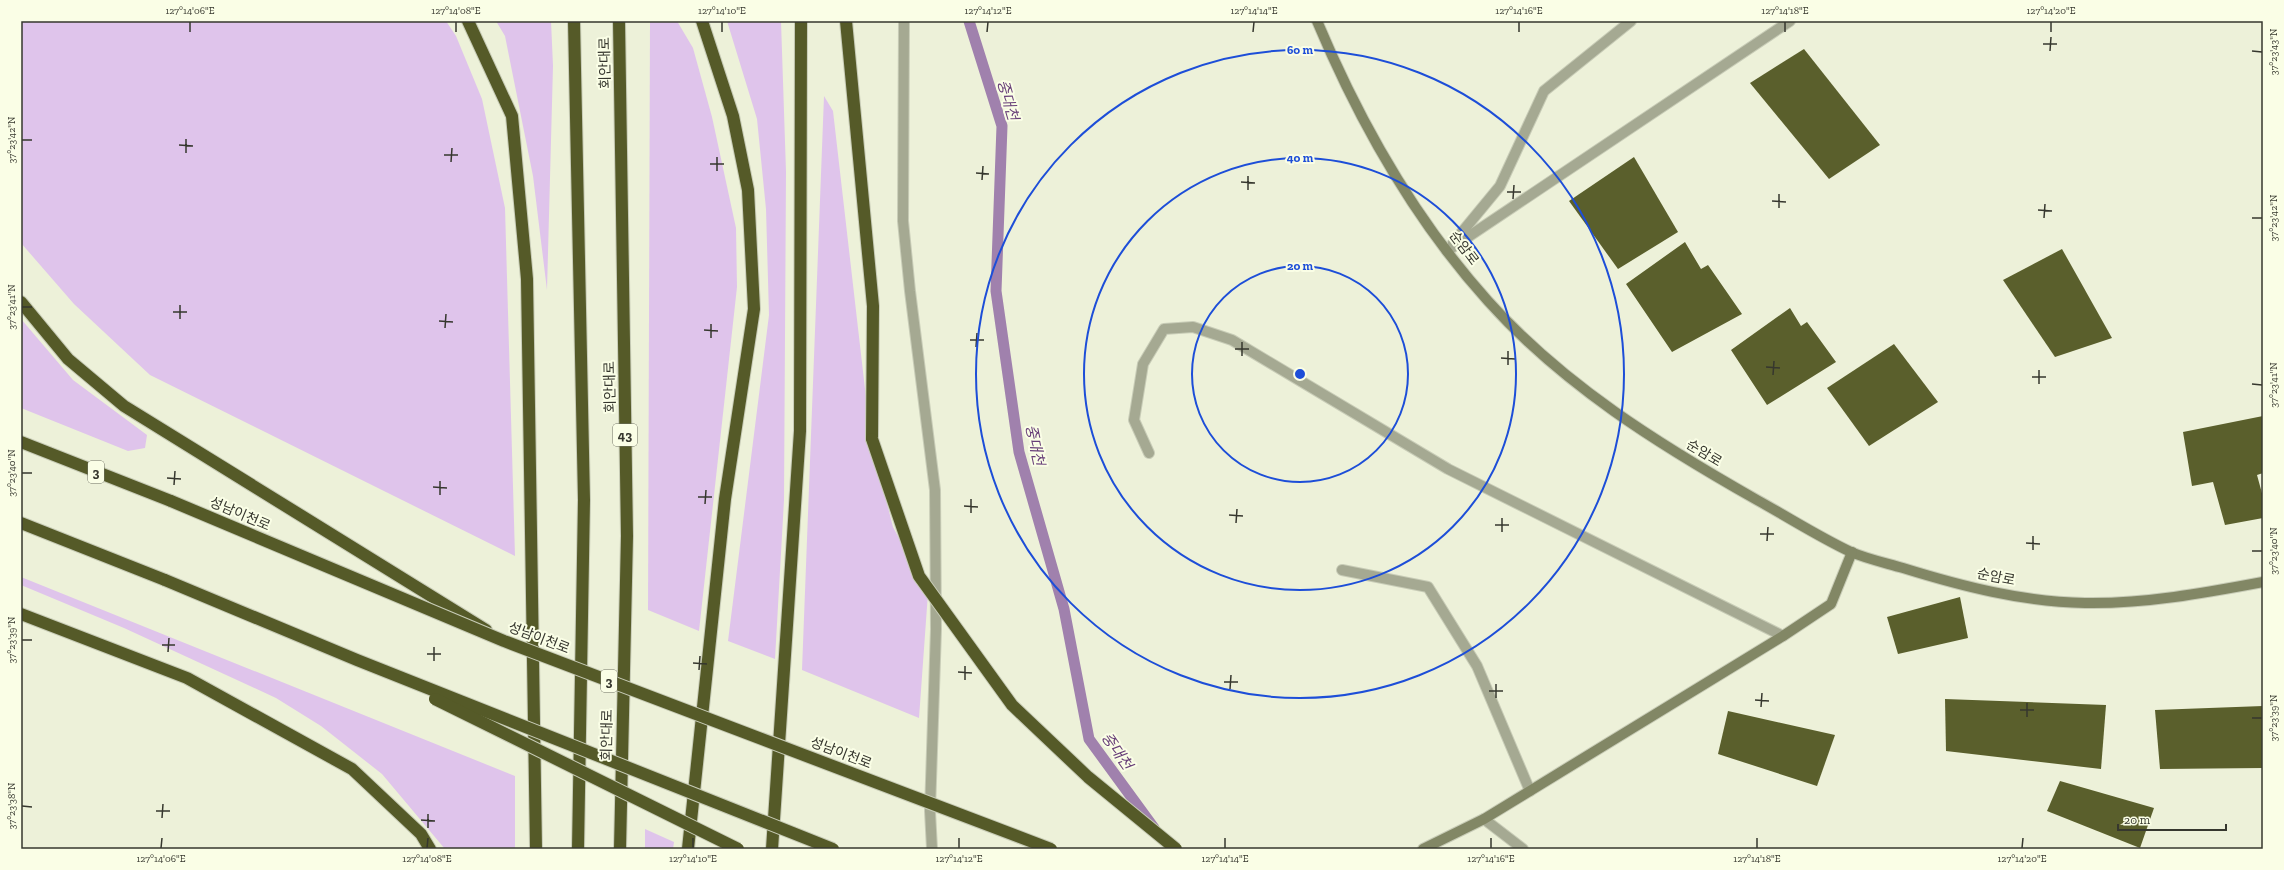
<svg xmlns="http://www.w3.org/2000/svg" width="2284" height="870" viewBox="0 0 2284 870" font-family="'Zilla Slab','Noto Sans KR',serif">
<style>
.green{fill:#dfc4eb}
.lines{fill:none;stroke-linecap:round;stroke-linejoin:round}
.stream{stroke:#a081ad;stroke-width:11}
.building{fill:#5a5f2c}
.lane-casing{stroke:#c8ccb7;stroke-width:12}
.street-casing{stroke:#c8ccb7;stroke-width:12}
.secondary-casing{stroke:#c8ccb7;stroke-width:12}
.highway-casing{stroke:#c8ccb7;stroke-width:14}
.lane{stroke:#a5a992;stroke-width:10}
.street{stroke:#a5a992;stroke-width:10}
.secondary{stroke:#828765;stroke-width:10}
.highway{stroke:#555a28;stroke-width:12}
.highway-bridge-casing{stroke:#c8ccb7;stroke-width:14;stroke-linecap:butt}
.highway-bridge{stroke:#555a28;stroke-width:12}
.ticks{fill:none;stroke:#36372e;stroke-width:1.5}
.ring{fill:none;stroke:#1d4ed8;stroke-width:2}
.labels{text-anchor:middle;dominant-baseline:central;stroke-width:4;stroke-linejoin:round;paint-order:stroke}
.shield{fill:#fafee6;stroke:#717365;stroke-width:1}
.shield-label{font-size:13px;font-weight:bold;fill:#36372e}
.street-label{font-size:14px;fill:#36372e;stroke:#fafee6}
.water-label{font-size:15px;font-style:italic;fill:#673e78;stroke:#fafee6}
.centre{fill:#1d4ed8;stroke:#fafee6;stroke-width:2}
.ring-label{font-size:12px;text-anchor:middle;font-weight:bold;fill:#1d4ed8;stroke:#fafee6;stroke-width:4;stroke-linejoin:round;paint-order:stroke}
.neatline{fill:none;stroke:#36372e;stroke-width:1.5}
.ticks-label{font-size:10px;text-anchor:middle;fill:#36372e}
</style>
<rect width="100%" height="100%" fill="#edf1d9"/>
<g class="green">
<polygon points="21,21 446,21 456,36 482,99 505,208 515,556 150,375 74,304 21,243"/>
<polygon points="496,21 551,21 553,66 547,290 533,176 505,36"/>
<polygon points="650,21 677,21 693,48 712,117 736,228 737,287 699,631 648,610"/>
<polygon points="727,21 781,21 786,172 784,500 775,659 728,641 769,315 766,209 757,119"/>
<polygon points="824,96 833,111 871,441 893,527 928,593 919,718 802,670"/>
<polygon points="21,319 73,380 147,435 145,448 128,451 21,408"/>
<polygon points="21,577 515,776 515,849 445,849 382,774 321,726 276,698 124,628 21,585"/>
<polygon points="645,829 674,842 673,849 645,849"/>
</g>
<g class="lines">
<polyline class="stream" points="969,21 1002,126 996,291 1019,452 1064,609 1089,739 1154,828"/>
</g>
<g class="building">
<polygon points="1804,49 1880,145 1829,179 1750,83"/>
<polygon points="1634,157 1678,232 1618,269 1569,201"/>
<polygon points="1685,242 1701,269 1708,265 1742,314 1672,352 1626,284"/>
<polygon points="2062,249 2112,338 2055,357 2003,280"/>
<polygon points="1790,308 1801,326 1807,322 1836,362 1767,405 1731,350"/>
<polygon points="1894,344 1938,402 1869,446 1827,388"/>
<polygon points="2263,416 2263,473 2257,475 2263,497 2263,518 2225,525 2213,482 2192,486 2183,432"/>
<polygon points="1960,597 1968,638 1898,654 1887,617"/>
<polygon points="1945,699 2106,705 2101,769 1946,751"/>
<polygon points="2263,706 2263,768 2160,769 2155,710"/>
<polygon points="1728,711 1835,735 1817,786 1718,754"/>
<polygon points="2060,781 2154,808 2140,848 2047,811"/>
</g>
<g class="lines">
<defs>
<polyline id="lane" points="904,21 903,221 910,291 935,490 936,629 930,811 932,849"/>
<g id="street">
<polyline points="1453,243 1500,186 1544,91 1631,21"/>
<polyline points="1447,251 1790,21"/>
<polyline points="1149,453 1134,420 1143,364 1164,329 1193,327 1232,340 1448,469 1783,636"/>
<polyline points="1342,570 1428,587 1477,666 1530,791"/>
<polyline points="1484,819 1523,849"/>
</g>
<g id="secondary">
<path d="M1317,21c42,100 98,199 171,280 75,84 172,144 269,199 31,17 62,37 94,52 16,7 35,11 52,16 58,18 120,34 182,35 60,1 119,-10 178,-21"/>
<polyline points="1423,849 1484,819 1783,636 1831,604 1852,552"/>
</g>
<g id="highway">
<polyline points="468,21 512,116 527,279 536,849"/>
<polyline points="574,21 584,500 578,849"/>
<polyline points="619,21 627,536 620,849"/>
<polyline points="846,21 873,306 872,439"/>
<polyline points="21,302 68,359 124,406 486,630"/>
<polyline points="21,442 171,501"/>
<polyline points="21,523 165,580"/>
<polyline points="21,614 187,678 352,769 421,834 430,849"/>
<polyline points="688,849 725,499 754,309 748,190 733,116 702,21"/>
<polyline points="772,849 800,431 801,21"/>
</g>
</defs>
<use href="#lane" class="lane-casing"/>
<use href="#street" class="street-casing"/>
<use href="#secondary" class="secondary-casing"/>
<use href="#highway" class="highway-casing"/>
<use href="#lane" class="lane"/>
<use href="#street" class="street"/>
<use href="#secondary" class="secondary"/>
<use href="#highway" class="highway"/>
<defs>
<g id="highway-bridge">
<polyline points="872,439 919,576 1012,705 1088,777 1176,849"/>
<polyline points="171,501 504,641 1051,849"/>
<polyline points="165,580 357,660 833,849"/>
<polyline points="435,699 738,849"/>
</g>
</defs>
<use href="#highway-bridge" class="highway-bridge-casing"/>
<use href="#highway-bridge" class="highway-bridge"/>
</g>
<path class="ticks" d="M190,32v-10M456,32v-10M722,32v-10M987,32l1,-10M1253,32l1,-10M1519,32v-10M1785,32v-10M2051,32v-10M2043,44h14M2050,51l1,-14M2252,51l10,1M22,140h10M179,145l14,1M186,153v-14M444,155h14M451,162l1,-14M710,164h14M717,171v-14M976,173l13,1M982,180l1,-14M1241,182l14,1M1248,190v-14M1507,192h14M1513,199l1,-14M1772,201l14,1M1779,208v-14M2038,210l14,1M2044,218l1,-14M2252,218h10M22,307h10M173,312h14M180,319v-14M439,321l14,1M445,328l1,-14M704,330l14,1M711,338v-14M970,340h14M976,347l1,-14M1235,349h14M1242,356v-14M1501,358l14,1M1508,365v-14M1766,367l14,1M1773,375l1,-14M2032,377h14M2039,384v-14M2252,384l10,1M22,473h10M167,478l14,1M174,485l1,-14M433,487l14,1M440,495v-14M698,497h14M705,504l1,-14M964,506l14,1M971,513v-14M1229,515l14,1M1236,523l1,-14M1495,525h14M1502,532v-14M1760,534h14M1767,541l1,-14M2026,543l14,1M2033,550v-14M2252,551h10M22,640h10M162,645h13M168,652l1,-14M427,654h14M434,661v-14M693,663l14,1M699,670l1,-14M958,672l14,1M965,680v-14M1224,682h14M1230,689l1,-14M1489,691h14M1496,698v-14M1755,700l14,1M1761,707l1,-14M2020,710h14M2027,717v-14M2252,718h10M22,806l10,1M156,811h14M162,818l1,-14M421,820l14,1M428,828v-14M161,848l1,-10M427,848l1,-10M693,848v-10M959,848v-10M1225,848v-10M1491,848v-10M1757,848v-10M2022,848l1,-10"/>
<g class="ring">
<circle cx="1300" cy="374" r="108"/>
<circle cx="1300" cy="374" r="216"/>
<circle cx="1300" cy="374" r="324"/>
</g>
<g class="labels">
<g class="shield">
<rect x="613" y="424" width="24" height="22" rx="3"/>
<rect x="88" y="461" width="16" height="22" rx="3"/>
<rect x="601" y="670" width="16" height="22" rx="3"/>
</g>
<g class="shield-label">
<text x="625" y="435">43</text>
<text x="96" y="472">3</text>
<text x="609" y="681">3</text>
</g>
<g class="street-label">
<text transform="translate(605 63) rotate(-91)">회안대로</text>
<text transform="translate(1464 248) rotate(53)">순암로</text>
<text transform="translate(610 387) rotate(-91)">회안대로</text>
<text transform="translate(1704 453) rotate(31)">순암로</text>
<text transform="translate(240 514) rotate(23)">성남이천로</text>
<text transform="translate(1996 577) rotate(11)">순암로</text>
<text transform="translate(539 638) rotate(21)">성남이천로</text>
<text transform="translate(607 735) rotate(-89)">회안대로</text>
<text transform="translate(841 753) rotate(21)">성남이천로</text>
</g>
<g class="water-label">
<text transform="translate(1008 100) rotate(74)">중대천</text>
<text transform="translate(1035 445) rotate(78)">중대천</text>
<text transform="translate(1117 751) rotate(55)">중대천</text>
</g>
</g>
<circle cx="1300" cy="374" r="6" class="centre"/>
<g class="ring-label">
<text x="1300" y="54">60 m</text>
<text x="1300" y="162">40 m</text>
<text x="1300" y="270">20 m</text>
</g>
<rect width="2284" height="870" fill="none" stroke="#fafee6" stroke-width="44"/>
<path d="M2118 824v6h108v-6" fill="none" stroke="#36372e" stroke-width="2"/>
<text x="2124" y="824" font-size="12" fill="#36372e" stroke="#fafee6" stroke-width="3" paint-order="stroke">20 m</text>
<rect x="22" y="22" width="2240" height="826" class="neatline"/>
<g class="ticks-label">
<text x="190" y="14">127°14'06"E</text>
<text x="456" y="14">127°14'08"E</text>
<text x="722" y="14">127°14'10"E</text>
<text x="988" y="14">127°14'12"E</text>
<text x="1254" y="14">127°14'14"E</text>
<text x="1519" y="14">127°14'16"E</text>
<text x="1785" y="14">127°14'18"E</text>
<text x="2051" y="14">127°14'20"E</text>
<text transform="translate(2273 52) rotate(-90)" y="4">37°23'43"N</text>
<text transform="translate(11 140) rotate(-90)" y="4">37°23'42"N</text>
<text transform="translate(2273 218) rotate(-90)" y="4">37°23'42"N</text>
<text transform="translate(11 307) rotate(-90)" y="4">37°23'41"N</text>
<text transform="translate(2273 385) rotate(-90)" y="4">37°23'41"N</text>
<text transform="translate(11 473) rotate(-90)" y="4">37°23'40"N</text>
<text transform="translate(2273 551) rotate(-90)" y="4">37°23'40"N</text>
<text transform="translate(11 640) rotate(-90)" y="4">37°23'39"N</text>
<text transform="translate(2273 718) rotate(-90)" y="4">37°23'39"N</text>
<text transform="translate(11 806) rotate(-90)" y="4">37°23'38"N</text>
<text x="161" y="862">127°14'06"E</text>
<text x="427" y="862">127°14'08"E</text>
<text x="693" y="862">127°14'10"E</text>
<text x="959" y="862">127°14'12"E</text>
<text x="1225" y="862">127°14'14"E</text>
<text x="1491" y="862">127°14'16"E</text>
<text x="1757" y="862">127°14'18"E</text>
<text x="2022" y="862">127°14'20"E</text>
</g>
</svg>
